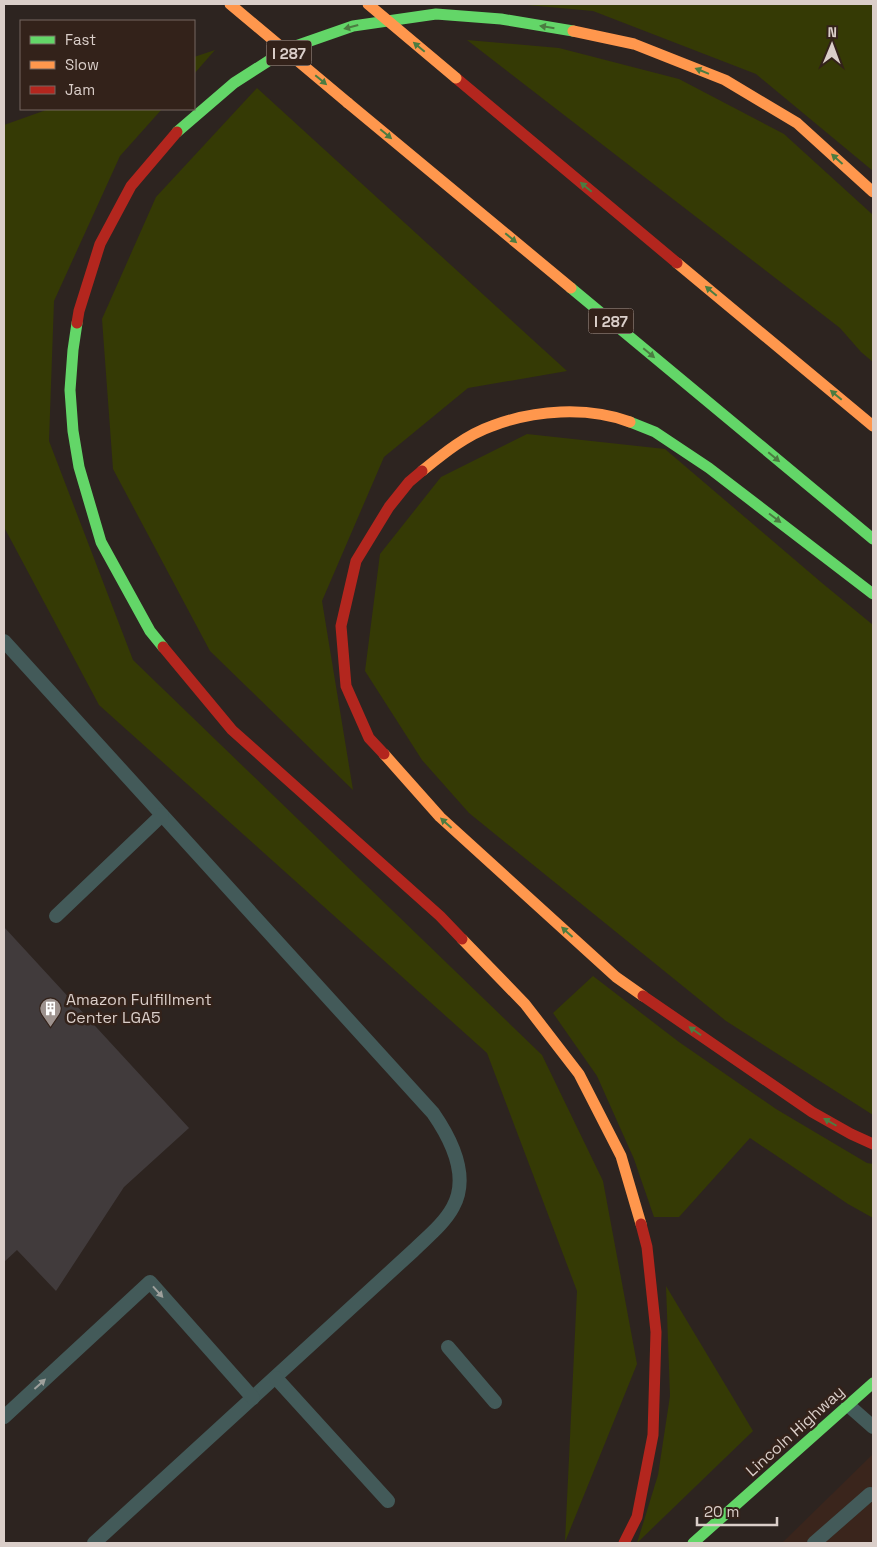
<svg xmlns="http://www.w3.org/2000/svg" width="877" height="1547" viewBox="0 0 877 1547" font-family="'Space Grotesk',sans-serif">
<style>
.built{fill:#3a251c}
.green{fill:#353a05}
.building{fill:#413b3c}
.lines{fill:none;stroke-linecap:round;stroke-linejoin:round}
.lane{stroke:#435a59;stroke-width:14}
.fast{stroke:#63d668;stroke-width:11}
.slow{stroke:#ff974d;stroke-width:11}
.jam{stroke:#b3261e;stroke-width:11}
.slow-bridge{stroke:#ff974d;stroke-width:11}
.oneway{fill:#4b7c41}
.oneway2{fill:#9ea09c}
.labels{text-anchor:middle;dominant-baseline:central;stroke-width:5;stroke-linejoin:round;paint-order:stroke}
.shield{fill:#33221a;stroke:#a89a94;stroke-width:1}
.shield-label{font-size:15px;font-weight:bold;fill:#dacec9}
.poi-label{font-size:16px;fill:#dacec9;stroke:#33221a;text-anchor:start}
.street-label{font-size:16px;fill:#dacec9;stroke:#33221a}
</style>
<rect width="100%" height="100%" fill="#2d2420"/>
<polygon class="built" points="873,1454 873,1543 782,1543"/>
<g class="green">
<polygon points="516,4 873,4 873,171 756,74 593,11"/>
<polygon points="467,40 559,48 679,79 784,134 873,215 873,362 861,352 840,328"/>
<polygon points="215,50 194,74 194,57"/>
<polygon points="257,88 567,371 468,388 384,457 322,601 353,790 210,651 113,469 102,319 156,197"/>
<polygon points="49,109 162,109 120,156 54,301 49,441 133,660 542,1055 603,1181 637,1364 565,1542 577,1291 487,1053 99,705 4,527 4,125"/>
<polygon points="527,434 665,449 822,583 873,625 873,1115 726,1021 469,813 422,760 365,671 380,554 441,477"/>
<polygon points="593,976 679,1042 776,1109 867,1163 873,1164 873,1218 848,1204 750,1138 679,1217 654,1217 634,1159 597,1076 553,1013"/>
<polygon points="666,1286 753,1431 637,1543 658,1475 670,1396"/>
</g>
<polygon class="building" points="4,927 189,1128 124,1187 56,1291 17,1250 4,1262"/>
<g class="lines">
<g class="lane">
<path d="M4,641l429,472c18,26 37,63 20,94 -9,17 -27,31 -40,44l-319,292"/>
<polyline points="56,916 162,815"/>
<polyline points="448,1347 495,1402"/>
<polyline points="276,1378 388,1501"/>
<polyline points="848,1405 873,1427"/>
<polyline points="4,1417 150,1282 253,1398"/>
<polyline points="814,1543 870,1494 873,1495"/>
</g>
<g class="fast">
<polyline points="177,132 234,83 287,49 353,26 436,14 501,19 573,31"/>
<polyline points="571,288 873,539"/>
<polyline points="77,323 73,350 70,390 73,431 79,467 101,542 150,631 163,647"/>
<polyline points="630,422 655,432 709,468 873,594"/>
<polyline points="693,1543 873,1383"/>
</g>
<g class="slow">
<polyline points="573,31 634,44 725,80 797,123 873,192"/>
<polyline points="348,103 571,288"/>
<polyline points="677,263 873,426"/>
<path d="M422,471c21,-17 44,-36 70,-45 42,-16 95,-20 138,-4"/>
<polyline points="384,754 440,817 616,977 643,996"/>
<polyline points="462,939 525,1004 579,1074 621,1156 641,1224"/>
</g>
<g class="jam">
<polyline points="456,78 677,263"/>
<polyline points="77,323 79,311 100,244 131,186 177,132"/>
<polyline points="163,647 232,730 440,916 462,939"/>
<polyline points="384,754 369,738 346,686 341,626 356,561 389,507 409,482 422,471"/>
<polyline points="643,996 812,1112 851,1134 873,1144"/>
<polyline points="624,1543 637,1517 653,1435 656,1332 647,1247 641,1224"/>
</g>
<g class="slow-bridge">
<polyline points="230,4 348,103"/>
<polyline points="368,4 456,78"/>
</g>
</g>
<defs><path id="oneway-solid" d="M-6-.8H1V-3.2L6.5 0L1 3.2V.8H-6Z" transform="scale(1.25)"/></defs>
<g class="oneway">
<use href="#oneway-solid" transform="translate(351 27) rotate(165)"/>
<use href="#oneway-solid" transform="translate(547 27) rotate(-171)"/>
<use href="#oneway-solid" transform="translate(419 47) rotate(-140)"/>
<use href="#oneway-solid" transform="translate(702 71) rotate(-158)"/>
<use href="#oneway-solid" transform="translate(321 80) rotate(40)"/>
<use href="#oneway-solid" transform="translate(386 134) rotate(40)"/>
<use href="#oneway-solid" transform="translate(837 159) rotate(-138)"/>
<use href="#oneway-solid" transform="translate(586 187) rotate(-140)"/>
<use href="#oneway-solid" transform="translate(511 238) rotate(40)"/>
<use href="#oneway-solid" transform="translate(711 291) rotate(-140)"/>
<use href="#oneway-solid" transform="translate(649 353) rotate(40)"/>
<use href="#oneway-solid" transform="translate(836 395) rotate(-140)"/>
<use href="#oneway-solid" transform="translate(774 457) rotate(40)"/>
<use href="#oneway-solid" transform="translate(775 518) rotate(37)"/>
<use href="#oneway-solid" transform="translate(446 823) rotate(-138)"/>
<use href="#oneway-solid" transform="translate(567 932) rotate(-138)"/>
<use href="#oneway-solid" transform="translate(695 1031) rotate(-145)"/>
<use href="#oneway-solid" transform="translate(830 1122) rotate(-150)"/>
</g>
<g class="oneway2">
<use href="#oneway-solid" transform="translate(158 1292) rotate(48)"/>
<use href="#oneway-solid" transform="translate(40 1384) rotate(-42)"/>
</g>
<defs>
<symbol id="building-pin" viewBox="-11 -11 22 30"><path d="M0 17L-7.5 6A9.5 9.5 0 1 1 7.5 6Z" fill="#9d928e" stroke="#33221a"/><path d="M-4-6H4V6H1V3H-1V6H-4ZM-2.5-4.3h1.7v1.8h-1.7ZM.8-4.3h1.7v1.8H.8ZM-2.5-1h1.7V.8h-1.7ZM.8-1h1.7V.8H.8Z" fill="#fff"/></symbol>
</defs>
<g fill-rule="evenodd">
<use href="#building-pin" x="38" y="996" width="25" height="34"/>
</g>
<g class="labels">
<g class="shield">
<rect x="266.5" y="40.5" width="45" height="25" rx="4"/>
<rect x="588.5" y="308.5" width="45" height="25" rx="4"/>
</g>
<g class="shield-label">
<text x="289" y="53">I 287</text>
<text x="611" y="321">I 287</text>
</g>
<g class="poi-label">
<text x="66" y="999">Amazon Fulfillment<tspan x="66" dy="18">Center LGA5</tspan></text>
</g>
<g class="street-label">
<text transform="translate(795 1431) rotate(-42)">Lincoln Highway</text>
</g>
</g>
<rect width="877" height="1547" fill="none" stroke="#dacec9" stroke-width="10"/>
<rect x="20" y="20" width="175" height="90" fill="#33221a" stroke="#766760"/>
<rect x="30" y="36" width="25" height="8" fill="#63d668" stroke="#766760"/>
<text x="65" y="45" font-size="15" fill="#dacec9">Fast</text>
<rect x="30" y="61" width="25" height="8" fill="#ff974d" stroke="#766760"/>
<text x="65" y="70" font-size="15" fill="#dacec9">Slow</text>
<rect x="30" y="86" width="25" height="8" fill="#b3261e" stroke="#766760"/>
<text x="65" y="95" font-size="15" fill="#dacec9">Jam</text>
<g transform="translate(832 45) rotate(1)" stroke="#33221a" stroke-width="4" paint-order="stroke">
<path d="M0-4L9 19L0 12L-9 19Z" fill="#dacec9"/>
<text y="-8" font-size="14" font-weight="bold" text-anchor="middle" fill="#dacec9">N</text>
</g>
<path d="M697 1517v8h80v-8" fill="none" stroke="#dacec9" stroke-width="2.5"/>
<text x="704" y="1517" font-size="15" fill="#dacec9" stroke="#33221a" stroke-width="4" paint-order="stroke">20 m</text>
</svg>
